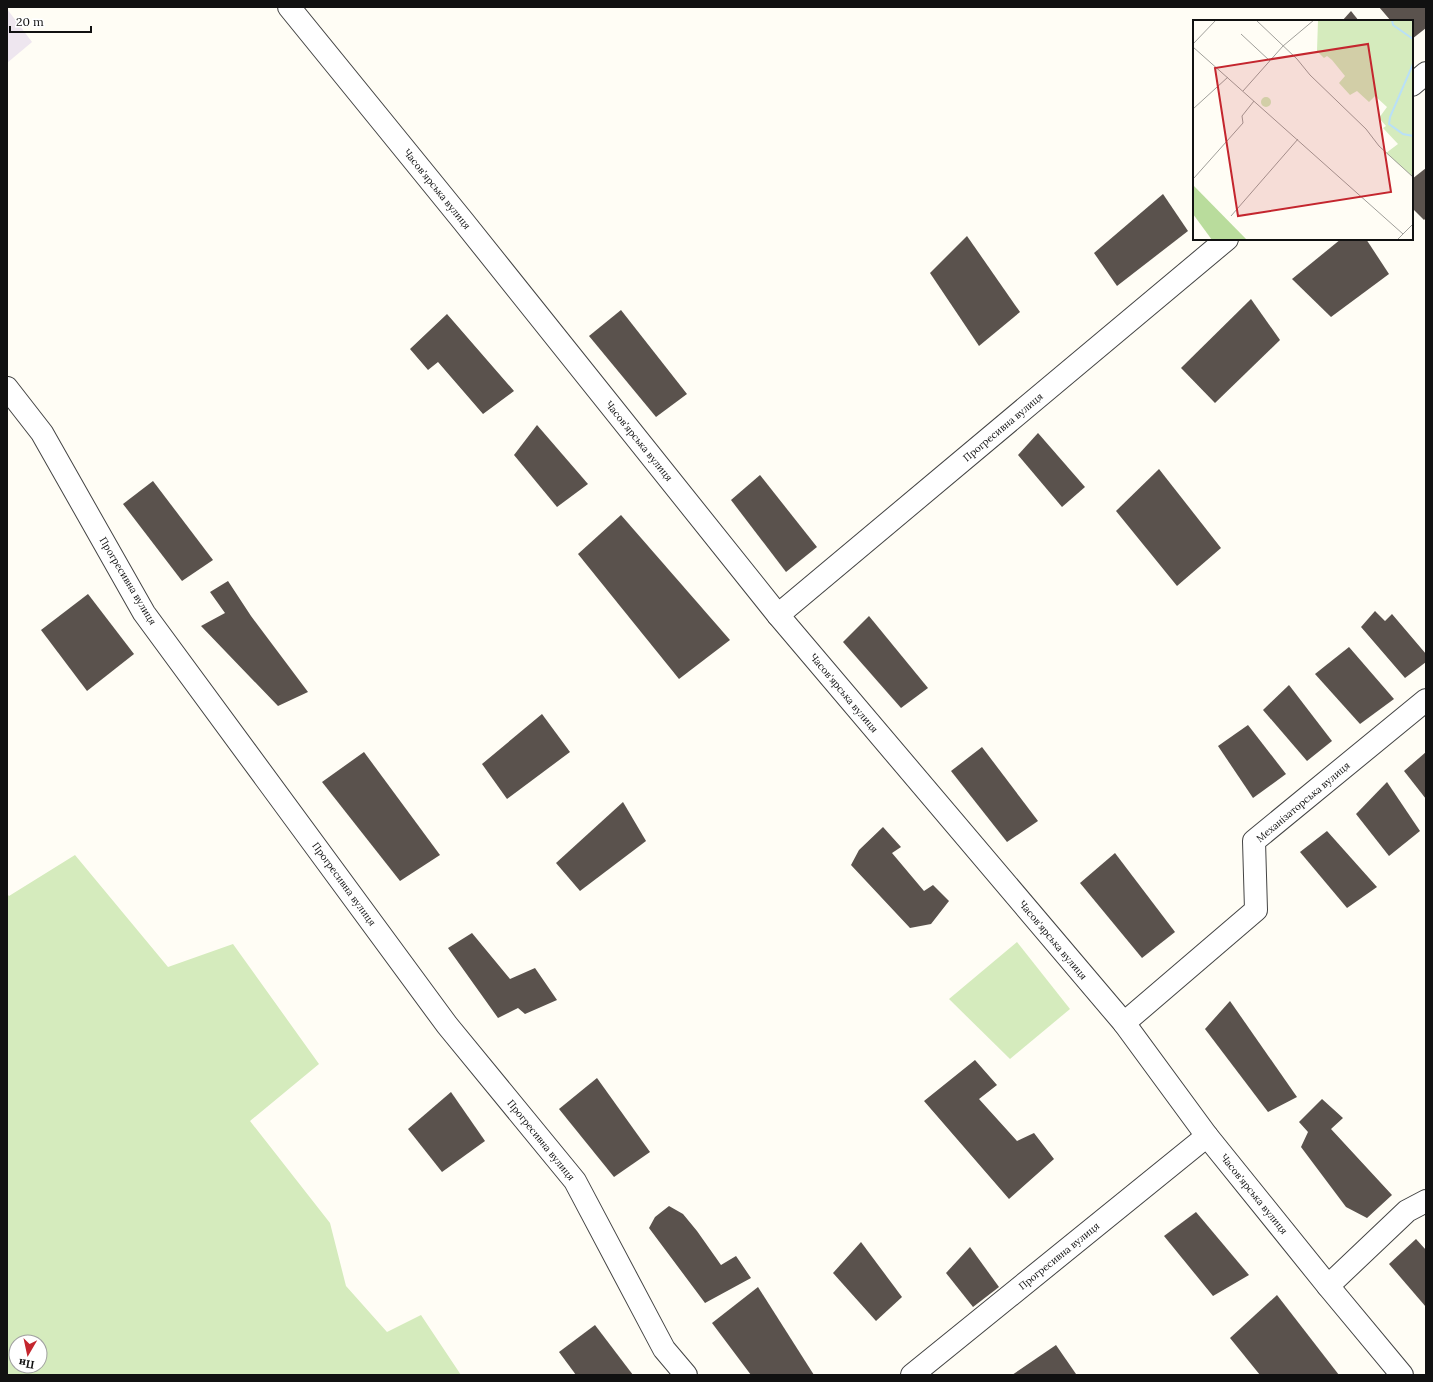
<svg xmlns="http://www.w3.org/2000/svg" width="1433" height="1382" viewBox="0 0 1433 1382" font-family="Lora,serif">
<style>
.industrial{fill:#eee6ef}
.green{fill:#d5ebbd;fill-rule:evenodd}
.building{fill:#5a524d}
.lines{fill:none;stroke-linecap:round;stroke-linejoin:round}
.street-casing{stroke:#444;stroke-width:24}
.street{stroke:#fff;stroke-width:22}
.labels{text-anchor:middle;dominant-baseline:central;stroke-width:4;stroke-linejoin:round;paint-order:stroke}
.street-label{font-size:10px;fill:#111;stroke:#fff}
.inset-river{fill:none;stroke:#b9e0f7;stroke-width:2}
.inset-road{fill:none;stroke:#a09f9a;stroke-width:1}
.view{fill:#c4262e;fill-opacity:0.15;stroke:#c4262e;stroke-width:2}
.inset-edge{fill:none;stroke:#111;stroke-width:2}
</style>
<rect width="100%" height="100%" fill="#fffdf5"/>
<polygon class="industrial" points="7,9 32,42 7,63"/>
<g class="green">
<path d="M75,855l93,112 65,-23 86,120 -69,57 80,102 16,63 41,46 34,-17 40,60h-454v-481l2,2zM16,1342h24v24h-24z"/>
<polygon points="1017,942 1070,1009 1010,1059 949,999"/>
</g>
<g class="building">
<polygon points="1379,7 1426,7 1426,28 1412,39 1412,21 1391,21"/>
<polygon points="1351,11 1359,21 1342,21"/>
<polygon points="1426,168 1426,218 1424,220 1412,208 1412,179"/>
<polygon points="1163,194 1188,231 1117,286 1094,253"/>
<polygon points="967,236 1020,312 979,346 930,273"/>
<polygon points="1341,239 1366,239 1389,274 1331,317 1292,279"/>
<polygon points="1251,299 1280,340 1215,403 1181,368"/>
<polygon points="621,310 687,394 656,417 589,336"/>
<polygon points="447,314 514,391 483,414 438,362 428,370 410,349"/>
<polygon points="537,425 588,484 557,507 514,455"/>
<polygon points="1038,433 1085,487 1062,507 1018,455"/>
<polygon points="1159,469 1221,548 1177,586 1116,511"/>
<polygon points="760,475 817,547 786,572 731,500"/>
<polygon points="153,481 213,560 182,581 123,504"/>
<polygon points="621,515 730,640 679,679 578,554"/>
<polygon points="228,581 251,616 308,692 278,706 201,626 225,613 210,592"/>
<polygon points="88,594 134,654 87,691 41,630"/>
<polygon points="1375,611 1385,621 1392,614 1426,654 1426,662 1405,678 1361,627"/>
<polygon points="869,616 928,688 901,708 843,642"/>
<polygon points="1349,647 1394,699 1360,724 1315,674"/>
<polygon points="1289,685 1332,741 1307,761 1263,710"/>
<polygon points="542,714 570,752 507,799 482,764"/>
<polygon points="1248,725 1286,774 1253,798 1218,746"/>
<polygon points="982,747 1038,821 1007,842 951,771"/>
<polygon points="364,752 440,855 400,881 322,782"/>
<polygon points="1426,752 1426,799 1404,771"/>
<polygon points="1387,782 1420,831 1389,856 1356,814"/>
<polygon points="623,802 646,841 580,891 556,863"/>
<polygon points="883,827 901,847 892,853 924,891 933,885 949,901 931,924 910,928 851,865 859,850"/>
<polygon points="1327,831 1377,887 1347,908 1300,852"/>
<polygon points="1115,853 1175,932 1142,958 1080,883"/>
<polygon points="472,933 510,979 535,968 557,1000 525,1014 518,1008 498,1018 448,948"/>
<polygon points="1230,1001 1297,1097 1268,1112 1205,1029"/>
<polygon points="975,1060 997,1085 979,1099 1017,1141 1034,1133 1054,1159 1009,1199 924,1101"/>
<polygon points="597,1078 650,1152 614,1177 559,1109"/>
<polygon points="451,1092 485,1141 442,1172 408,1129"/>
<polygon points="1322,1099 1343,1118 1331,1129 1392,1195 1367,1218 1346,1207 1301,1147 1308,1132 1299,1122"/>
<polygon points="669,1206 683,1214 697,1231 721,1265 736,1256 751,1278 705,1303 649,1228 655,1217"/>
<polygon points="1196,1212 1249,1275 1213,1296 1164,1236"/>
<polygon points="1416,1239 1426,1250 1426,1307 1389,1264"/>
<polygon points="861,1242 902,1297 876,1321 833,1273"/>
<polygon points="970,1247 999,1287 973,1307 946,1273"/>
<polygon points="758,1287 814,1375 751,1375 712,1323"/>
<polygon points="1277,1295 1339,1375 1260,1375 1230,1338"/>
<polygon points="595,1325 633,1375 576,1375 559,1352"/>
<polygon points="1056,1345 1076,1374 1074,1375 1012,1375"/>
</g>
<g class="lines">
<defs>
<g id="street">
<polyline points="289,7 463,221 778,615 1124,1023 1207,1136 1328,1286 1402,1375"/>
<polyline points="1412,85 1426,73"/>
<polyline points="7,388 42,433 144,613 447,1025 575,1181 664,1349 686,1375"/>
<polyline points="778,615 1227,239"/>
<polyline points="1124,1023 1256,910 1254,841 1426,700"/>
<polyline points="1328,1286 1407,1211 1426,1201"/>
<polyline points="912,1375 1207,1136"/>
</g>
</defs>
<use href="#street" class="street-casing"/>
<use href="#street" class="street"/>
</g>
<g class="labels">
<g class="street-label">
<text transform="translate(437 189) rotate(51)">Часов'ярська вулиця</text>
<text transform="translate(1003 427) rotate(-40)">Прогресивна вулиця</text>
<text transform="translate(639 441) rotate(51)">Часов'ярська вулиця</text>
<text transform="translate(128 581) rotate(59)">Прогресивна вулиця</text>
<text transform="translate(844 693) rotate(50)">Часов'ярська вулиця</text>
<text transform="translate(1303 802) rotate(-40)">Механізаторська вулиця</text>
<text transform="translate(344 884) rotate(54)">Прогресивна вулиця</text>
<text transform="translate(1053 940) rotate(50)">Часов'ярська вулиця</text>
<text transform="translate(541 1140) rotate(51)">Прогресивна вулиця</text>
<text transform="translate(1254 1194) rotate(51)">Часов'ярська вулиця</text>
<text transform="translate(1059 1256) rotate(-39)">Прогресивна вулиця</text>
</g>
</g>
<g transform="translate(1193 20)">
<rect width="220" height="220" fill="#fffdf5"/>
<path d="M125,0h95v157l-27,-24 12,-9 -15,-16 3,-2 -7,-8 8,-11 -12,-11 -6,6 -12,-11 -7,4 -11,-12 6,-7 -13,-16 -5,-4 -3,2 -7,-7zM68 82a5 5 0 1 1 10 0a5 5 0 1 1-10 0Z" fill="#d5ebbd"/>
<path d="M0,165l54,55h-35l-19,-26z" fill="#b9dc9c"/>
<path class="inset-river" d="M199,0l1,5 20,14M220,44l-23,53 -1,7 14,10 10,2"/>
<path class="inset-road" d="M63,0l41,39 13,16 56,54 13,17 34,31M48,14l29,27M0,24l23,-24M0,27l210,187M50,71l40,-45 31,-26M0,89l35,-32M1,158l49,-55 -1,-7 12,-15M38,196l67,-77M204,220l16,-16"/>
<path class="view" d="M175,24l23,148 -153,24 -23,-148z"/>
<rect width="220" height="220" class="inset-edge"/>
</g>
<rect width="1433" height="1382" fill="none" stroke="#111111" stroke-width="16"/>
<g transform="translate(28 1354) rotate(189)"><circle r="19" fill="#ffffff" stroke="#a0a0a0"/>
<path d="M0-3L7 15L0 10L-7 15Z" fill="#c4262e"/>
<text y="-6" font-size="11" font-weight="bold" text-anchor="middle" fill="#111111">Пн</text>
</g>
<path d="M10 26v6h81v-6" fill="none" stroke="#111111" stroke-width="2"/>
<text x="16" y="26" font-size="12" fill="#111111" stroke="#ffffff" stroke-width="3" paint-order="stroke">20 m</text>
</svg>
